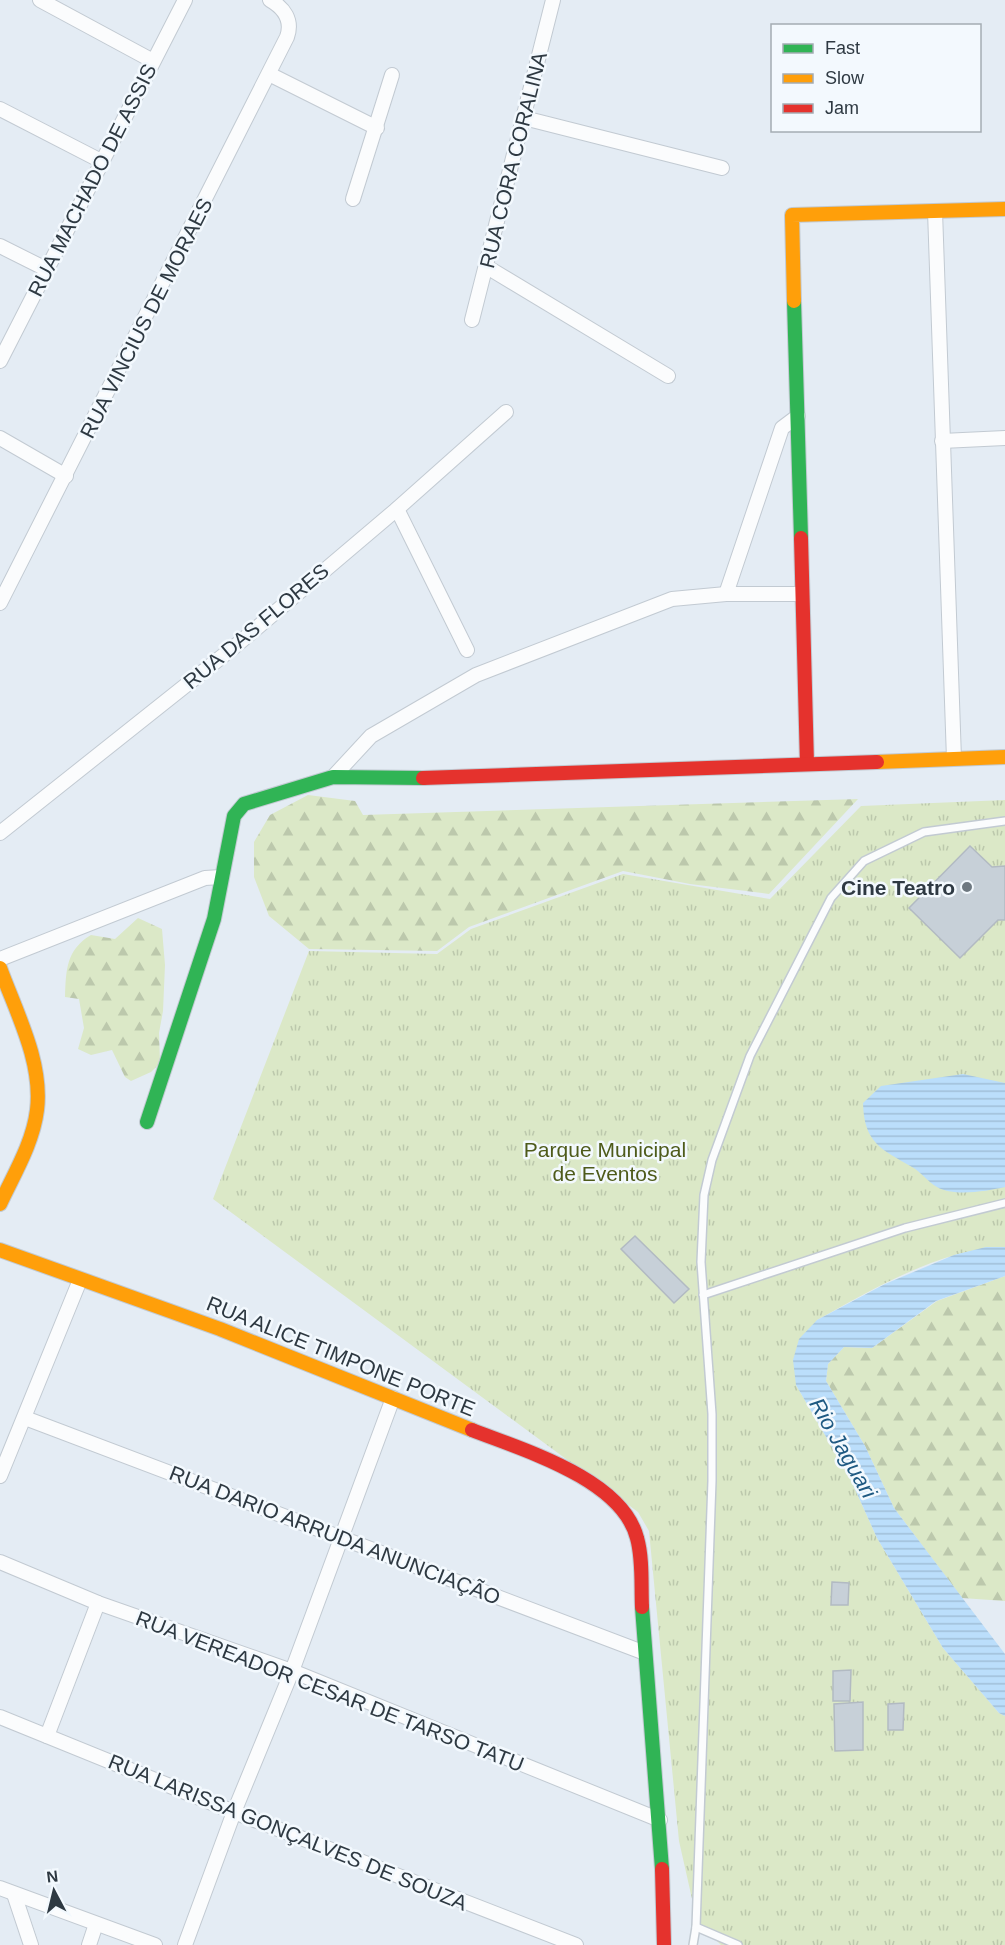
<svg xmlns="http://www.w3.org/2000/svg" width="1005" height="1945" viewBox="0 0 1005 1945" font-family="Helvetica,sans-serif">
<style>
.forest{fill:url(#forest-firs)}
.park{fill:url(#park-tufts)}
.water{fill:url(#water-rules)}
.building{fill:#c7d0d8;stroke:#b2bac2;stroke-width:1.5}
.lines{fill:none;stroke-linecap:round;stroke-linejoin:round}
.lane-casing{stroke:#c2cad2;stroke-width:10}
.street-casing{stroke:#c2cad2;stroke-width:16}
.fast-casing{stroke:#c2cad2;stroke-width:16}
.slow-casing{stroke:#c2cad2;stroke-width:16}
.jam-casing{stroke:#c2cad2;stroke-width:16}
.lane{stroke:#fbfcfd;stroke-width:7}
.street{stroke:#fbfcfd;stroke-width:14}
.fast{stroke:#30b455;stroke-width:14}
.slow{stroke:#ff9f0a;stroke-width:14}
.jam{stroke:#e5322d;stroke-width:14}
.poi-dot{fill:#6e7880;stroke:#f3f9fe;stroke-width:2}
.labels{text-anchor:middle;dominant-baseline:central;stroke-width:5;stroke-linejoin:round;paint-order:stroke}
.street-label{font-size:21px;fill:#2e3942;stroke:#f3f9fe}
.poi-label{font-size:21px;font-weight:bold;fill:#2e3942;stroke:#f3f9fe;text-anchor:end}
.park-label{font-size:21px;fill:#4e5b1a;stroke:#f3f9fe}
.water-label{font-size:22px;font-style:italic;fill:#1e5982;stroke:#f3f9fe}
</style>
<defs>
<pattern id="forest-firs" width="22" height="20" patternUnits="userSpaceOnUse" patternTransform="scale(1.5)"><rect width="22" height="20" fill="#dbe8c7"/><path d="M5 1l3.5 6h-7zM16 11l3.5 6h-7z" fill="#bcc8ac"/></pattern>
<pattern id="park-tufts" width="24" height="20" patternUnits="userSpaceOnUse" patternTransform="scale(1.5)"><rect width="24" height="20" fill="#dbe8c7"/><path d="M3 7l-1-3M5 7V3M7 7l1-3M15 17l-1-3M17 17v-4M19 17l1-3" fill="none" stroke="#bcc8ac"/></pattern>
<pattern id="water-rules" width="6" height="5" patternUnits="userSpaceOnUse" patternTransform="scale(1.5)"><rect width="6" height="5" fill="#bbdefb"/><path d="M0 2.5h6" fill="none" stroke="#a1bfd8"/></pattern>
</defs>
<rect width="100%" height="100%" fill="#e4ecf4"/>
<g class="forest">
<polygon points="308,795 355,801 363,815 858,799 769,894 690,884 623,871 469,927 437,951 309,949 269,916 254,877 254,842 270,815"/>
<path d="M138,918l24,11 3,36 -2,46 -4,22 1,30 -9,9 -20,9 -6,-4 -13,-27 -21,5 -13,-6 6,-21 -5,-29 -14,-2c1,-27 1,-47 26,-62l24,4z"/>
<polygon points="1005,1276 1005,1601 962,1598 894,1508 865,1446 826,1381 828,1364 844,1347 872,1348 937,1301"/>
</g>
<path class="park" d="M1005,800v447c-64,1 -133,43 -188,73l-21,65 54,93 27,60 66,110 56,65 6,3v229h-284l-24,-24 -18,-80 -30,-310 -11,-19 -425,-313 96,-248 128,3 34,-25 152,-55 147,25 91,-93z"/>
<g class="water">
<path d="M963,1074l42,9v104c-18,4 -51,10 -68,0 -9,-5 -16,-15 -25,-20 -31,-18 -48,-24 -49,-64l18,-17z"/>
<polygon points="986,1247 1005,1247 1005,1276 936,1301 872,1348 844,1347 828,1364 826,1381 865,1446 894,1508 1005,1654 1005,1716 999,1713 943,1648 877,1538 850,1478 796,1385 793,1360 799,1339 817,1320 885,1284 954,1255"/>
</g>
<g class="building">
<polygon points="970,846 992,867 1005,866 1005,920 998,920 960,958 909,908"/>
<polygon points="635,1236 689,1289 674,1303 621,1249"/>
<polygon points="832,1582 849,1583 848,1605 831,1605"/>
<polygon points="851,1670 850,1701 833,1701 833,1671"/>
<polygon points="863,1702 863,1750 835,1751 834,1704"/>
<polygon points="904,1703 903,1730 888,1730 888,1704"/>
</g>
<g class="lines">
<defs>
<g id="lane">
<polyline points="703,1295 905,1228 1005,1203"/>
<polyline points="696,1927 738,1945"/>
<polyline points="693,1945 696,1927 712,1481 712,1414 701,1262 704,1195 712,1160 750,1056 831,898 864,861 924,832 1005,821"/>
</g>
<g id="street">
<polyline points="40,0 153,61"/>
<polyline points="269,74 377,128"/>
<polyline points="0,109 103,162"/>
<polyline points="524,118 722,168"/>
<polyline points="353,199 392,75"/>
<polyline points="935,211 954,759"/>
<polyline points="0,246 46,269"/>
<polyline points="487,267 668,376"/>
<polyline points="472,320 553,0"/>
<polyline points="0,361 185,0"/>
<polyline points="0,438 66,476"/>
<polyline points="942,441 1005,438"/>
<polyline points="397,509 467,650"/>
<polyline points="726,594 782,428 798,416"/>
<path d="M0,603l287,-566c6,-17 -3,-29 -17,-37"/>
<polyline points="333,777 371,736 476,675 672,599 726,594 802,594"/>
<polyline points="0,833 239,643 397,509 506,412"/>
<polyline points="0,959 205,878 221,877"/>
<polyline points="25,1418 645,1653"/>
<polyline points="0,1476 80,1280"/>
<polyline points="0,1562 98,1603 292,1671 660,1820"/>
<polyline points="0,1717 234,1812 576,1945"/>
<polyline points="47,1736 98,1603"/>
<polyline points="0,1888 155,1945"/>
<polyline points="14,1894 31,1945"/>
<polyline points="89,1945 96,1924"/>
<polyline points="185,1945 234,1812 292,1671 393,1398"/>
</g>
<g id="fast">
<polyline points="794,301 801,538"/>
<polyline points="147,1122 214,919 234,816 244,804 333,777 423,778"/>
<polyline points="642,1607 662,1869"/>
</g>
<g id="slow">
<polyline points="794,301 792,215 1005,209"/>
<polyline points="877,762 1005,757"/>
<path d="M0,968c16,44 43,94 37,142 -4,33 -23,64 -37,94"/>
<polyline points="0,1250 220,1329 472,1430"/>
</g>
<g id="jam">
<polyline points="801,538 807,764"/>
<polyline points="423,778 877,762"/>
<path d="M472,1430c51,20 150,49 165,108 6,21 4,47 5,69"/>
<polyline points="662,1869 664,1945"/>
</g>
</defs>
<use href="#lane" class="lane-casing"/>
<use href="#street" class="street-casing"/>
<use href="#fast" class="fast-casing"/>
<use href="#slow" class="slow-casing"/>
<use href="#jam" class="jam-casing"/>
<use href="#lane" class="lane"/>
<use href="#street" class="street"/>
<use href="#fast" class="fast"/>
<use href="#slow" class="slow"/>
<use href="#jam" class="jam"/>
</g>
<circle class="poi-dot" cx="967" cy="887" r="6"/>
<g class="labels">
<g class="street-label">
<text transform="translate(513 160) rotate(-76)">RUA CORA CORALINA</text>
<text transform="translate(92 180) rotate(-63)">RUA MACHADO DE ASSIS</text>
<text transform="translate(146 318) rotate(-63)">RUA VINCIUS DE MORAES</text>
<text transform="translate(256 626) rotate(-40)">RUA DAS FLORES</text>
<text transform="translate(341 1356) rotate(22)">RUA ALICE TIMPONE PORTE</text>
<text transform="translate(335 1535) rotate(21)">RUA DARIO ARRUDA ANUNCIAÇÃO</text>
<text transform="translate(330 1691) rotate(21)">RUA VEREADOR CESAR DE TARSO TATU</text>
<text transform="translate(288 1832) rotate(22)">RUA LARISSA GONÇALVES DE SOUZA</text>
</g>
<g class="poi-label">
<text x="955" y="887">Cine Teatro</text>
</g>
<g class="park-label">
<text x="605" y="1149">Parque Municipal<tspan x="605" dy="24">de Eventos</tspan></text>
</g>
<g class="water-label">
<text transform="translate(843 1448) rotate(60)">Rio Jaguari</text>
</g>
</g>
<rect x="771" y="24" width="210" height="108" fill="#f3f9fe" stroke="#a4acb3" stroke-width="1.5"/>
<rect x="783" y="44" width="30" height="9" fill="#30b455" stroke="#a4acb3" stroke-width="1.5"/>
<text x="825" y="54" font-size="18" fill="#2e3942">Fast</text>
<rect x="783" y="74" width="30" height="9" fill="#ff9f0a" stroke="#a4acb3" stroke-width="1.5"/>
<text x="825" y="84" font-size="18" fill="#2e3942">Slow</text>
<rect x="783" y="104" width="30" height="9" fill="#e5322d" stroke="#a4acb3" stroke-width="1.5"/>
<text x="825" y="114" font-size="18" fill="#2e3942">Jam</text>
<g transform="translate(54 1891) rotate(353)" stroke="#f3f9fe" stroke-width="4.5" paint-order="stroke">
<path d="M0-4.5L10 22L0 15L-10 22Z" fill="#2e3942"/>
<text y="-9" font-size="16" font-weight="bold" text-anchor="middle" fill="#2e3942">N</text>
</g>
</svg>
